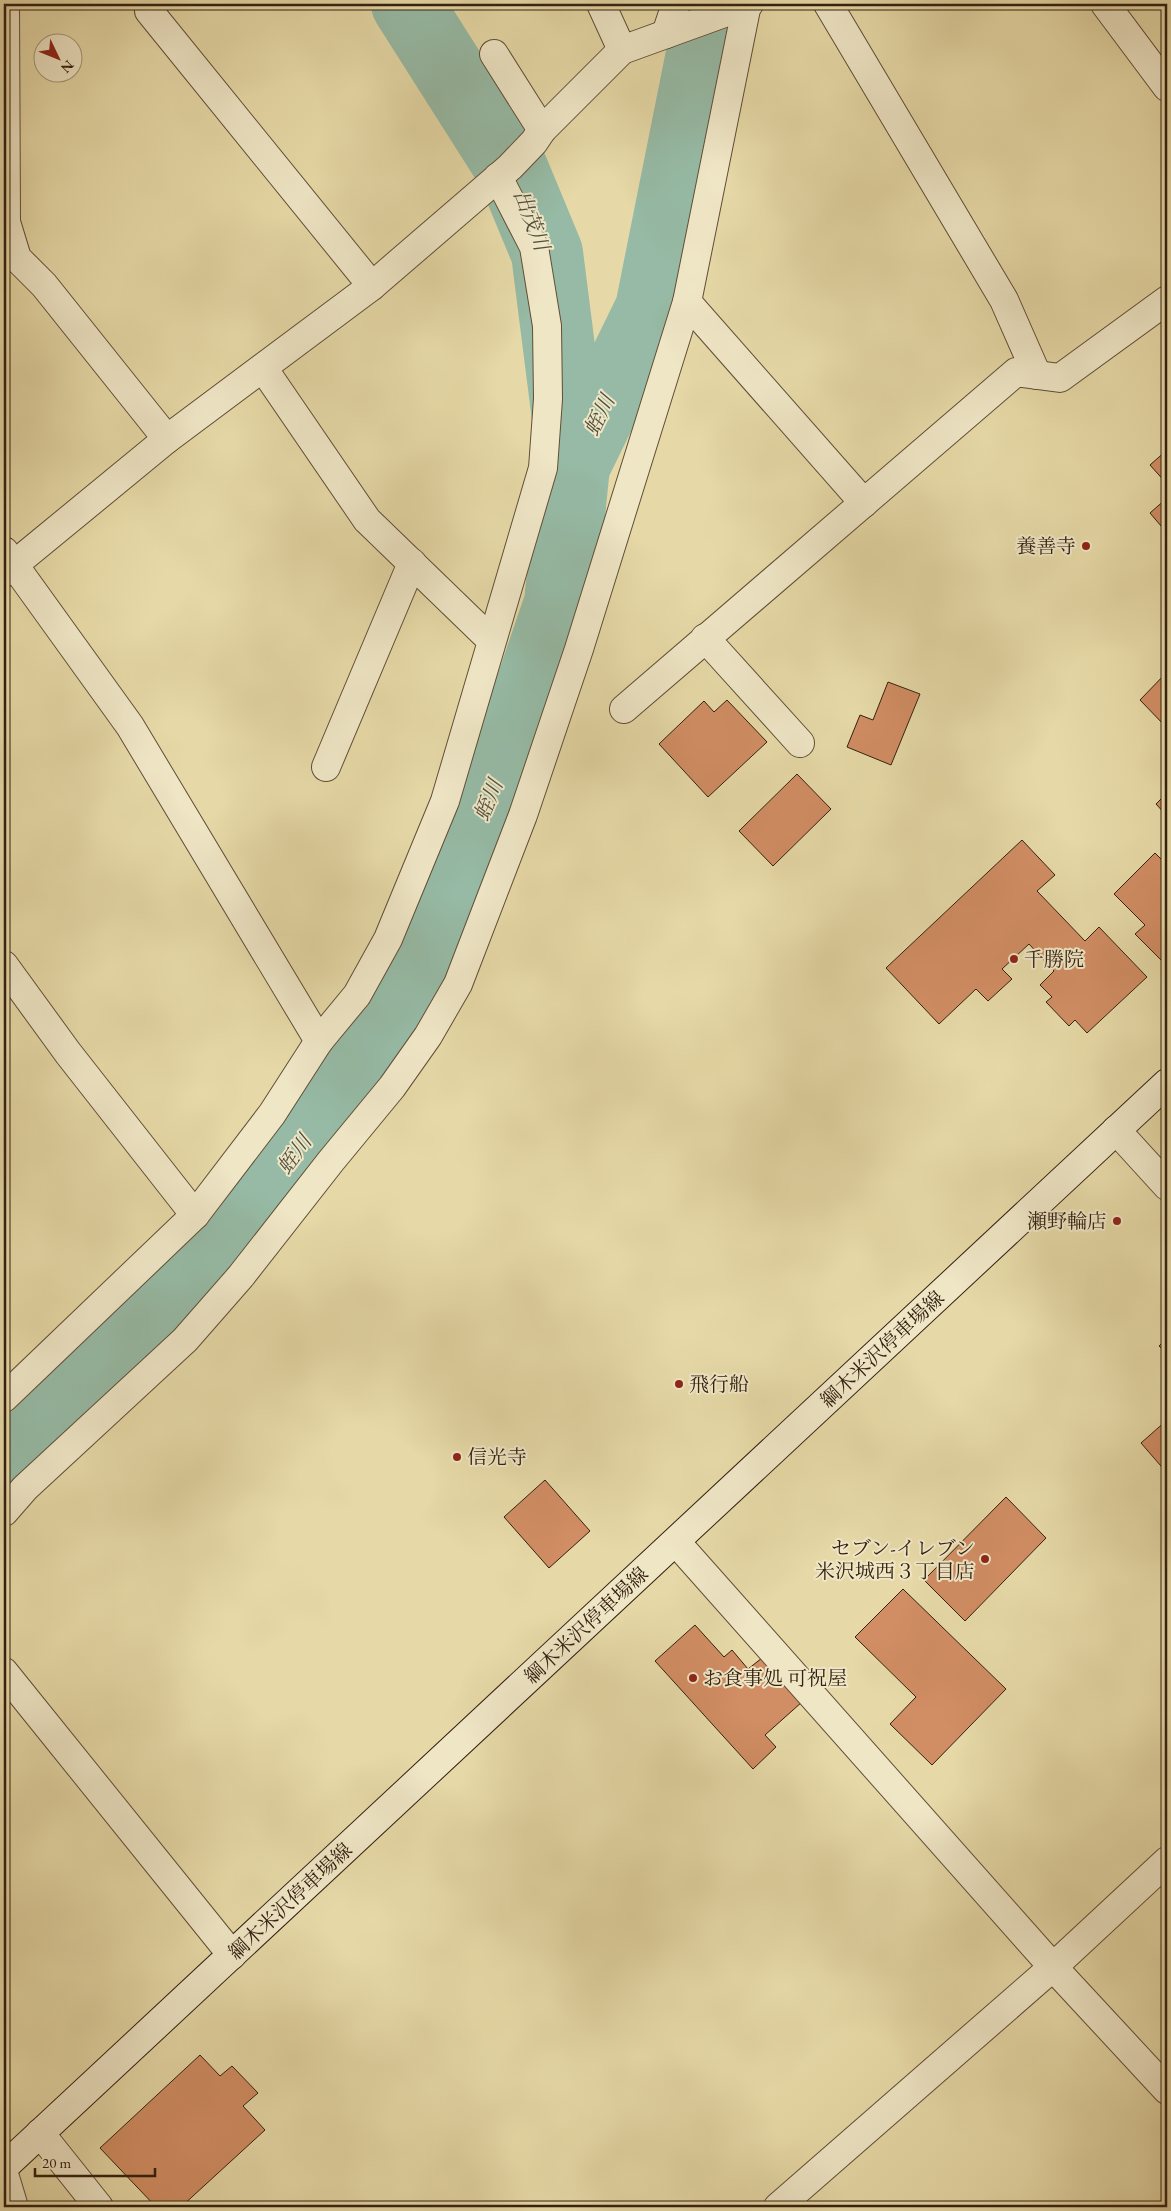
<svg xmlns="http://www.w3.org/2000/svg" width="1171" height="2211" viewBox="0 0 1171 2211" font-family="'EB Garamond','Noto Serif JP',serif">
<style>
.lines{fill:none;stroke-linecap:round;stroke-linejoin:round}
.river{stroke:#96baa5;stroke-width:72}
.building{fill:#d18d63;stroke:#332010}
.minor-casing{stroke:#604e36;stroke-width:30}
.secondary-casing{stroke:#332010;stroke-width:30}
.minor{stroke:#efe6c6;stroke-width:28}
.secondary{stroke:#efe6c6;stroke-width:28}
.poi-dot{fill:#8f2418;stroke:#efe6c6;stroke-width:2}
.labels{text-anchor:middle;dominant-baseline:central;stroke-width:4;stroke-linejoin:round;paint-order:stroke}
.poi-label{font-size:20px;fill:#332010;stroke:#efe6c6;text-anchor:start}
.street-label{font-size:20px;fill:#332010;stroke:#efe6c6}
.water-label{font-size:21px;font-style:italic;fill:#514e3d;stroke:#efe6c6}
</style>
<rect width="100%" height="100%" fill="#e6d9a7"/>
<filter id="stains"><feTurbulence type="fractalNoise" baseFrequency=".004" numOctaves="4"/><feColorMatrix values="0 0 0 0 .2 0 0 0 0 .09 0 0 0 0 .02 0 0 0 .5 -.17"/></filter>
<radialGradient id="worn" r=".72"><stop offset=".6" stop-color="#630" stop-opacity="0"/><stop offset="1" stop-color="#630" stop-opacity=".3"/></radialGradient>
<g class="lines">
<g class="river">
<polyline points="407,4 513,171 547,253 574,466"/>
<polyline points="4,1469 140,1336 269,1188 388,1025 460,869 514,738 560,603 574,466 651,309 712,4"/>
</g>
</g>
<g class="building">
<polygon points="1167,450 1167,484 1150,465"/>
<polygon points="1167,498 1167,533 1150,513"/>
<polygon points="1167,672 1167,728 1140,700"/>
<polygon points="888,682 920,694 891,765 847,747 860,715 873,720"/>
<polygon points="727,700 767,742 708,797 659,744 704,701 714,712"/>
<polygon points="797,774 831,809 773,866 739,831"/>
<polygon points="1167,793 1167,816 1156,804"/>
<polygon points="1022,840 1055,875 1037,891 1085,941 1099,927 1147,977 1087,1033 1075,1020 1069,1026 1046,1002 1052,997 1040,985 1054,971 1029,944 1002,969 1012,979 988,1001 976,989 939,1024 886,968"/>
<polygon points="1155,853 1167,865 1167,966 1135,934 1145,925 1114,894"/>
<polygon points="1167,1338 1167,1354 1159,1346"/>
<polygon points="1167,1420 1167,1473 1141,1443"/>
<polygon points="545,1480 590,1531 549,1568 504,1517"/>
<polygon points="1006,1497 1046,1538 965,1621 924,1580"/>
<polygon points="903,1589 1006,1689 932,1765 890,1724 916,1697 855,1637"/>
<polygon points="695,1625 724,1657 732,1650 748,1669 762,1658 802,1702 765,1735 776,1747 753,1769 655,1661"/>
<polygon points="200,2055 220,2076 232,2066 258,2093 243,2106 265,2130 181,2207 156,2207 100,2148"/>
</g>
<g class="lines">
<defs>
<g id="minor">
<polyline points="5,4 6,222 17,258 44,285 167,439"/>
<polyline points="601,4 622,50"/>
<polyline points="828,4 1004,300 1037,375"/>
<polyline points="1105,4 1167,87"/>
<polyline points="149,11 372,286"/>
<polyline points="666,34 676,4"/>
<polyline points="494,54 542,130"/>
<polyline points="687,302 864,503"/>
<polyline points="263,368 367,520 491,640"/>
<polyline points="4,551 130,726 319,1041"/>
<polyline points="4,573 167,439 372,286 510,167 534,142 542,130 622,50 749,4"/>
<polyline points="705,638 800,743"/>
<polyline points="624,709 1016,372 1060,378 1167,300"/>
<polyline points="326,767 412,563"/>
<polyline points="4,965 68,1053 195,1215"/>
<polyline points="1116,1130 1167,1186"/>
<polyline points="4,1398 195,1215 272,1114 319,1041 357,995 388,939 445,801 543,468 548,399 547,326 534,247 498,177"/>
<polyline points="4,1512 25,1488 185,1340 241,1276 331,1161 392,1087 428,1036 458,984 523,815 579,649 687,302 747,4"/>
<polyline points="676,1542 1053,1967 1167,2090"/>
<polyline points="4,1672 232,1955"/>
<polyline points="40,2133 99,2207"/>
<polyline points="4,2174 14,2207"/>
<polyline points="778,2207 1053,1967 1167,1861"/>
</g>
<polyline id="secondary" points="4,2167 1167,1083"/>
</defs>
<use href="#minor" class="minor-casing"/>
<use href="#secondary" class="secondary-casing"/>
<use href="#minor" class="minor"/>
<use href="#secondary" class="secondary"/>
</g>
<g class="poi-dot">
<circle cx="1086" cy="546" r="5"/>
<circle cx="1014" cy="959" r="5"/>
<circle cx="1117" cy="1221" r="5"/>
<circle cx="679" cy="1384" r="5"/>
<circle cx="457" cy="1457" r="5"/>
<circle cx="985" cy="1559" r="5"/>
<circle cx="693" cy="1678" r="5"/>
</g>
<g class="labels">
<g class="poi-label">
<text x="1076" y="546" text-anchor="end">養善寺</text>
<text x="1024" y="959">千勝院</text>
<text x="1107" y="1221" text-anchor="end">瀬野輪店</text>
<text x="689" y="1384">飛行船</text>
<text x="467" y="1457">信光寺</text>
<text x="975" y="1548" text-anchor="end">セブン-イレブン<tspan x="975" dy="23">米沢城西３丁目店</tspan></text>
<text x="703" y="1678">お食事処 可祝屋</text>
</g>
<g class="street-label">
<text transform="translate(882 1349) rotate(-43)">綱木米沢停車場線</text>
<text transform="translate(586 1625) rotate(-43)">綱木米沢停車場線</text>
<text transform="translate(290 1901) rotate(-43)">綱木米沢停車場線</text>
</g>
<g class="water-label">
<text transform="translate(532 220) rotate(69)">出茂川</text>
<text transform="translate(599 415) rotate(-64)">蛭川</text>
<text transform="translate(488 800) rotate(-68)">蛭川</text>
<text transform="translate(294 1154) rotate(-54)">蛭川</text>
</g>
</g>
<rect width="1171" height="2211" fill="none" stroke="#e6d9a7" stroke-width="20"/>
<rect x="5" y="5" width="1161" height="2201" fill="none" stroke="#332010" stroke-width="2.5"/>
<rect x="10" y="10" width="1151" height="2191" fill="none" stroke="#332010"/>
<g transform="translate(58 58) rotate(133)"><circle r="24" fill="#efe6c6" stroke="#a4977d"/>
<path d="M0-4L9 19L0 12L-9 19Z" fill="#8f2418"/>
<text y="-8" font-size="14" font-weight="bold" text-anchor="middle" fill="#332010">N</text>
</g>
<path d="M35 2168v8h120v-8" fill="none" stroke="#332010" stroke-width="2.5"/>
<text x="42" y="2168" font-size="15" fill="#332010" stroke="#efe6c6" stroke-width="4" paint-order="stroke">20 m</text>
<rect width="100%" height="100%" filter="url(#stains)"/>
<rect width="100%" height="100%" fill="url(#worn)"/>
</svg>
